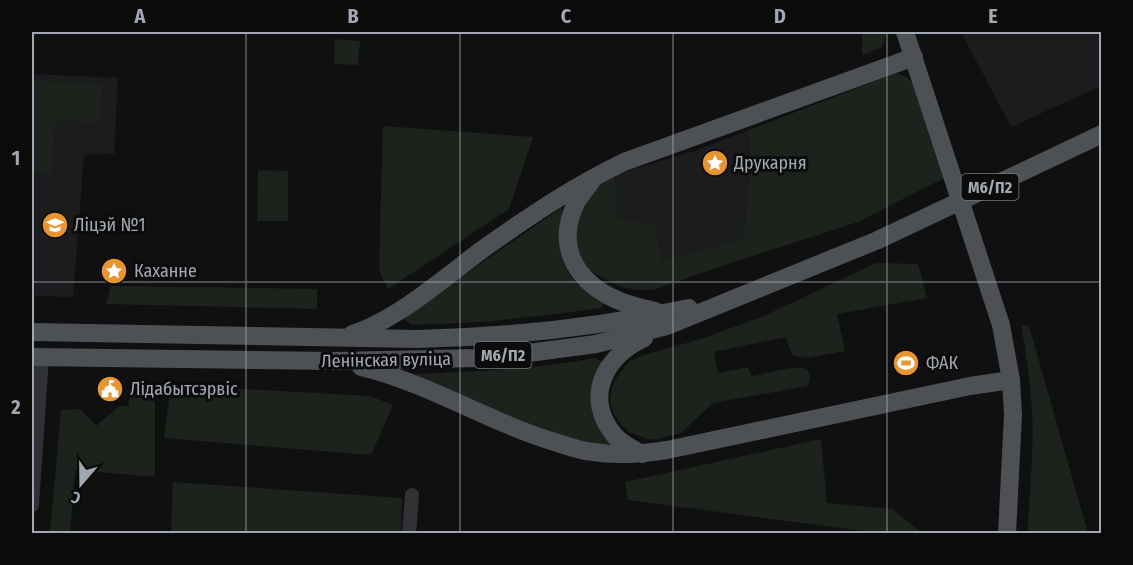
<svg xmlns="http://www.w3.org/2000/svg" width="1133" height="565" viewBox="0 0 1133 565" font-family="'Fira Sans Condensed',sans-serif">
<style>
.built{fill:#1c1c1e}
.green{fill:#1c231d}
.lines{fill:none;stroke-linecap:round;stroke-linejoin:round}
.minor{stroke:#313236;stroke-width:14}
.major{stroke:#4d5055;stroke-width:18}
.major-bridge{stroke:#4d5055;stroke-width:18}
.grid{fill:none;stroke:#a2a8b1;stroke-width:1.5;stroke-opacity:0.55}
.labels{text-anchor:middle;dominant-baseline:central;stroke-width:6;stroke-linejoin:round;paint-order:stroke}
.shield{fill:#0b0b0c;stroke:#757980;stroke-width:1.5}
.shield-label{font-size:16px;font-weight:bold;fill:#a2a8b1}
.poi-label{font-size:18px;fill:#a2a8b1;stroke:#0b0b0c;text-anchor:start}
.street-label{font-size:18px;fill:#a2a8b1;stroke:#0b0b0c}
.neatline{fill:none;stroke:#a2a8b1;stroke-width:2}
.grid-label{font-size:20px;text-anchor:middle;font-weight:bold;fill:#a2a8b1}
</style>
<rect width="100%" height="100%" fill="#101011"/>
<g class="built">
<polygon points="961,32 1101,32 1101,86 1011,127"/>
<polygon points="32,74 118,78 114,154 84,155 73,297 32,296"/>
<polygon points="749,130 750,164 743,239 661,260 618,221 615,175 697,150"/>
</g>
<g class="green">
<polygon points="862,32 885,32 886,36 882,47 862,55"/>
<polygon points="335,39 360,41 358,65 334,64"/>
<polygon points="896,73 906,77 913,82 944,178 858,222 731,263 653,290 636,290 619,286 590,271 582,258 576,242 576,225 591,192 615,175 618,220 655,225 661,260 743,239 750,164 749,130"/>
<polygon points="32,80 102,85 100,123 56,120 51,174 32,173"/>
<polygon points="383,126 533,137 509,209 388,289 379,270"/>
<polygon points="258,170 288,171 288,221 257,221"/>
<path d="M561,208l2,3c-6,19 -5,44 5,61 8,14 24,23 37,29l-4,7 -45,6 -73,8 -71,3 -10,-7z"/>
<path d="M876,263l42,1 9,34 -90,16 8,37 -39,7 -14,-3 -6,-18 -72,15 4,21 30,-6 3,9c8,-1 16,-3 24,-5 13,-2 43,-11 33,15l-95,17 -32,30 -24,6h-10l-18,-7 -8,-8 -7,-10 -4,-12 1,-11 4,-11 14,-19 12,-5 60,-17 63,-23z"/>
<polygon points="111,286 317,289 317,309 106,304"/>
<path d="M1021,325l8,1 59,207h-61c3,-41 7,-83 5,-125 -2,-28 -6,-56 -11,-83z"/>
<path d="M595,358l8,4 -6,9 19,74 -28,-2 -28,-5 -146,-60 4,-4c59,-3 118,-5 177,-16z"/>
<polygon points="129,381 155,382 155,477 75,470 70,533 50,533 61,410 80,409 96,426 119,406 129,406"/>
<polygon points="171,385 370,396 393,405 371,455 164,438"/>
<polygon points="821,439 827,503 892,509 922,533 878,533 628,500 625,482"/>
<polygon points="173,482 402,498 401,533 171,533"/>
</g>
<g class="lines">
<g class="minor">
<polyline points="32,505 42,357"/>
<polyline points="409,534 412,495"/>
</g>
<g class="major">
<polyline points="905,32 1001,325 1011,380 1013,415 1007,534"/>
<path d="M591,182c-5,7 -10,13 -14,19 -22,43 -3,79 38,98 13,6 26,9 40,12"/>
<path d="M32,332l385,7c91,-2 182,-12 272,-31"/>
<path d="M352,334c45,-14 93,-57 131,-85 45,-32 91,-63 141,-87l290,-105"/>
<polyline points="32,357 336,361 477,358 536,352 596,344 667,326 878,240"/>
<path d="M361,367c68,16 129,56 197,76 12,4 23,8 35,9 25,4 49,2 74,-2l303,-64 41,-6"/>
<path d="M642,454c-9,-5 -20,-10 -27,-18 -32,-38 -11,-79 29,-98"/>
</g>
<polyline class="major-bridge" points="878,240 1102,134"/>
</g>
<path class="grid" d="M246,32v502M460,32v502M673,32v502M887,32v502M32,282h1070"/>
<defs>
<symbol id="sight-disc" viewBox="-11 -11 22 22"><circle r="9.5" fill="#e89431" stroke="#0b0b0c"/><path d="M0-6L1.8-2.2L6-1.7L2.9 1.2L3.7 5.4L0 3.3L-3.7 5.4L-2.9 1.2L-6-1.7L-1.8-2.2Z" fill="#fff"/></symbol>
<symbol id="school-disc" viewBox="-11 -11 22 22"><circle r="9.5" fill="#e89431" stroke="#0b0b0c"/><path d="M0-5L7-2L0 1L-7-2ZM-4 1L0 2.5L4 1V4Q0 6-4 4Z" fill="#fff"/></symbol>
<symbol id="stadium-disc" viewBox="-11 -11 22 22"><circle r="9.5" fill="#e89431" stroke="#0b0b0c"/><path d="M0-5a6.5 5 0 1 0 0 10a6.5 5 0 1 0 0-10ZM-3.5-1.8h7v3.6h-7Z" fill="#fff"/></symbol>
<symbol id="civic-disc" viewBox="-11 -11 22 22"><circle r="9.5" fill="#e89431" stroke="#0b0b0c"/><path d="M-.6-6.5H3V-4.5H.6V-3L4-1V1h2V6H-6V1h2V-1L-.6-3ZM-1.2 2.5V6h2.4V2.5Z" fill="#fff"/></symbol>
</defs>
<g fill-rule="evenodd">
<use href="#sight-disc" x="700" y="148" width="30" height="30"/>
<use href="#school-disc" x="40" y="210" width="30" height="30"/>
<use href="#sight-disc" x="99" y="256" width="30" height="30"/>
<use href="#stadium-disc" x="891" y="348" width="30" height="30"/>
<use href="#civic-disc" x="95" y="374" width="30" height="30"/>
</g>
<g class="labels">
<g class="shield">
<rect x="961.5" y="174" width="57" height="26" rx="4.5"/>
<rect x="474.5" y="342" width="57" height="26" rx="4.5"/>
</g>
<g class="shield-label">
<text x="990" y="187">М6/П2</text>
<text x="503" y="355">М6/П2</text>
</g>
<g class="poi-label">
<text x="734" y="163">Друкарня</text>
<text x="74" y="225">Ліцэй №1</text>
<text x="134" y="271">Каханне</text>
<text x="926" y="363">ФАК</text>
<text x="130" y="389">Лідабытсэрвіс</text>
</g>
<g class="street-label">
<text transform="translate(386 360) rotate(-1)">Ленінская вуліца</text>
</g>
</g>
<rect width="1133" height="565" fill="none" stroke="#0b0b0c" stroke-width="66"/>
<g transform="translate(81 484) rotate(200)" stroke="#0b0b0c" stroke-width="4.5" paint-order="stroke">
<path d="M0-4.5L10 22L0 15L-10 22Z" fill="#a2a8b1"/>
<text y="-9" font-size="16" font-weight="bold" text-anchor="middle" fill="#a2a8b1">С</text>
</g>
<rect x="33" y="33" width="1067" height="499" class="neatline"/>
<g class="grid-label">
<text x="140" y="23">A</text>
<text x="353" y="23">B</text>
<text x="566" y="23">C</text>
<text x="780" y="23">D</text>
<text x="993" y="23">E</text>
<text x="16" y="165">1</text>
<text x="16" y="414">2</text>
</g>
</svg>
